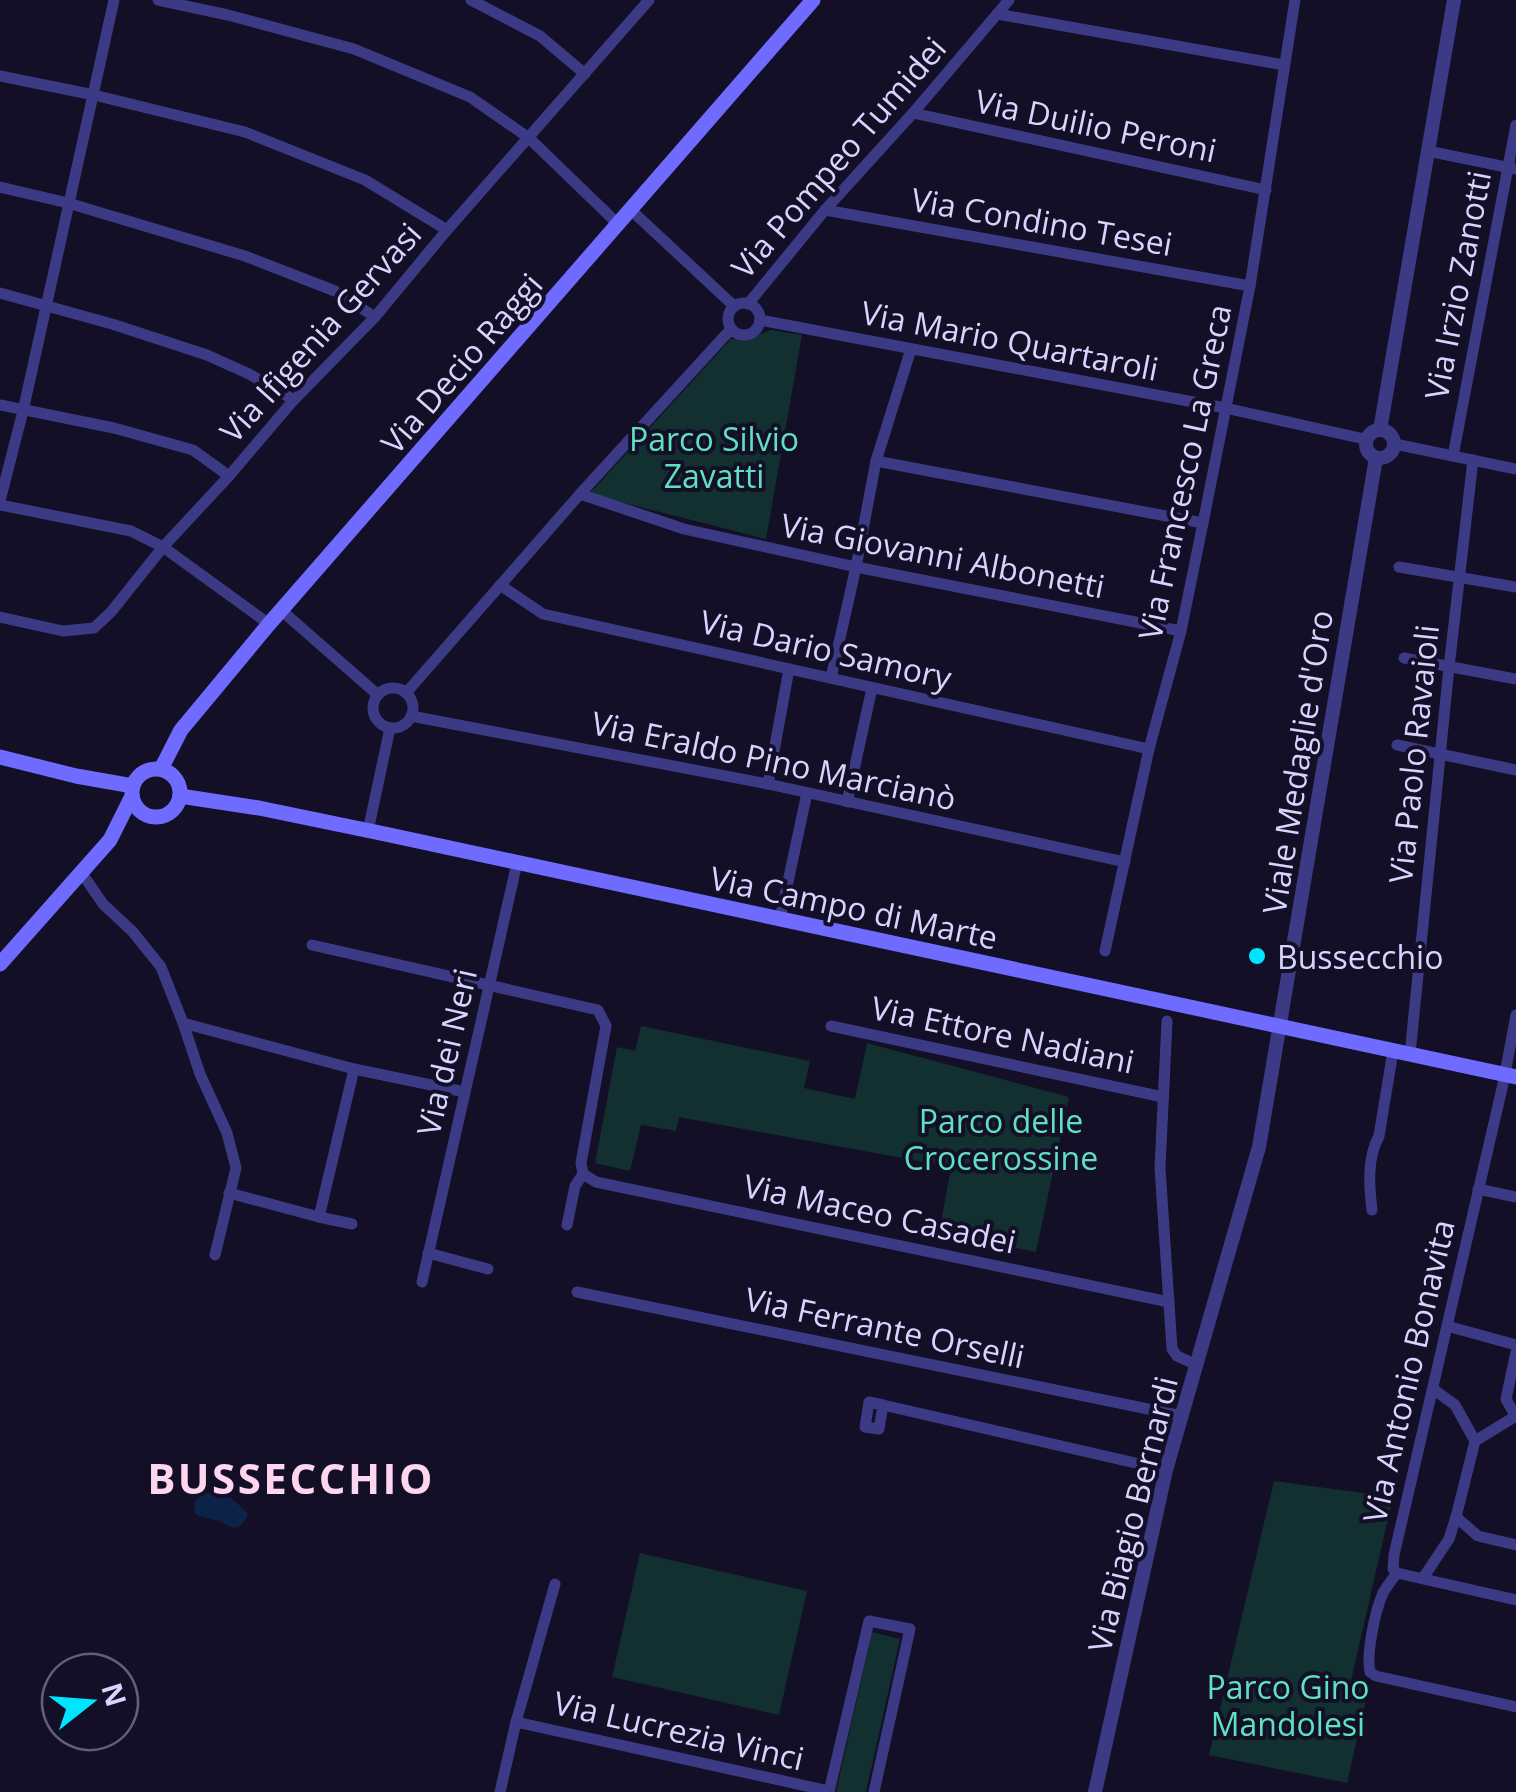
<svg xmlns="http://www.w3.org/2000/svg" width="1516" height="1792" viewBox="0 0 1516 1792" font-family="'Open Sans',sans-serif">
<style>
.green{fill:#12302f}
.water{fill:#0c2248}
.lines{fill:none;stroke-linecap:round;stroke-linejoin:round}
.minor{stroke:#3d3a85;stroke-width:11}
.tertiary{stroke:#3d3a85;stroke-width:14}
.secondary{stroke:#6f6bff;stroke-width:15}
.poi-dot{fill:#00e5ff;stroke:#130f26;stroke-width:4}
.labels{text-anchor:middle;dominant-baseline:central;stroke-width:8;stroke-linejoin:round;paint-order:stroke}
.street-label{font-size:32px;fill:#d9d4ff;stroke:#130f26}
.park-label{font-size:32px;fill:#5fe0c0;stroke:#130f26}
.poi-label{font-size:32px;fill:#d9d4ff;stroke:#130f26;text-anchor:start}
.district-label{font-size:42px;font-weight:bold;letter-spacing:2.5px;fill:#ffd6f0;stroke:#130f26}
</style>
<rect width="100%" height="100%" fill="#130f26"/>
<g class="green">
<polygon points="771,330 802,335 766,539 589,494 731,339 751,338"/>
<polygon points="641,1026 810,1061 804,1088 855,1099 867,1043 1069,1097 1036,1252 939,1233 951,1167 679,1117 676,1131 641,1125 630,1171 595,1163 617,1047 635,1051"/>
<polygon points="1274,1481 1393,1497 1351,1681 1369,1686 1347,1783 1209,1755"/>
<polygon points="640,1553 807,1591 779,1715 612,1677"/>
<polygon points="872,1632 900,1639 866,1792 836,1792"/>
</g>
<path class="water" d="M220,1491c6,2 24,18 28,23 -11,25 -20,8 -36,5 -6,-1 -12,-2 -17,-5l-1,-11 7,-9z"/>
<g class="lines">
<g class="minor">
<polyline points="158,0 228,15 354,49 470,97 529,138 619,225"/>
<polyline points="471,0 540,36 585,74"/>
<polyline points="997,14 1284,65"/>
<polyline points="0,76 94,95 245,132 365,180 447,230"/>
<polyline points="913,113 1266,190"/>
<polyline points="1428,151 1516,169"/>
<polyline points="0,187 68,203 245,256 335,291 375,317"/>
<polyline points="631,210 734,306"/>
<polyline points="825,210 1250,286"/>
<polyline points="0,293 112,324 207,355 249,374 294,400"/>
<circle cx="744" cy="319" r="16"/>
<polyline points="748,304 825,210 913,113 1009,0"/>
<polyline points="760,320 1225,408 1360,438 1366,442"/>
<polyline points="0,405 114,428 193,450 229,476"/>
<polyline points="1395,444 1516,469"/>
<polyline points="1453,456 1516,125"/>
<polyline points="876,461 1203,523"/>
<polyline points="580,494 684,529 856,567 1181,631"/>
<polyline points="0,501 23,411 114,0"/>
<polyline points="0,505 131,531 163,547 269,624"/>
<polyline points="1399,567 1516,587"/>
<polyline points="500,585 543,614 1149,749"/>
<polyline points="281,610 378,695"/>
<polyline points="0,617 63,631 94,628 111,612 163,547 229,476 292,402 375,317 447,230 649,0"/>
<polyline points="1404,658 1516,679"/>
<polyline points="831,678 856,567 876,461 911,349"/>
<circle cx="393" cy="708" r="20"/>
<polyline points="406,693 580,494 731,329"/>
<polyline points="411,716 768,784 1125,862"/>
<polyline points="1397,745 1516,770"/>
<polyline points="768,784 789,669"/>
<polyline points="847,802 872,688"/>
<polyline points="368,831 390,728"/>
<polyline points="81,872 103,904 133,932 161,967 183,1023 200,1074 227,1133 236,1168 215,1255"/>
<polyline points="780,919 807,793"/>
<polyline points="312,945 598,1010 606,1026 581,1163 583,1174 575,1186 567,1225"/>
<polyline points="1105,951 1149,749 1181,631 1203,523 1250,286 1295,0"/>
<polyline points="1167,1021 1160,1168 1172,1349 1177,1356 1197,1365"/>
<polyline points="183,1023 354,1069 465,1092"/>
<polyline points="831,1026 1163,1097"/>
<polyline points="1410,1054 1449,667 1473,460"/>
<polyline points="583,1174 596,1182 1169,1302"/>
<polyline points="1478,1189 1516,1197"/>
<polyline points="229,1193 319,1217 354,1069"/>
<path d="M1372,1210c-3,-25 -5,-52 7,-74l14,-85"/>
<polyline points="319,1217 352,1224"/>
<polyline points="428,1253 488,1269"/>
<polyline points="422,1282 517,863"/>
<polyline points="577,1292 1182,1416"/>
<polyline points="1447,1326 1516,1345"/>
<polyline points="1516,1352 1506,1399 1516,1417"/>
<polyline points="883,1405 869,1402 865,1427 879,1429 883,1405 1166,1470"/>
<polyline points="1475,1441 1516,1416"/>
<polyline points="1456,1517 1478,1536 1516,1545"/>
<polyline points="1397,1573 1393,1569 1394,1555 1503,1084 1516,1015"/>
<path d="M1397,1573c-5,7 -10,13 -14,20 -8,18 -17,61 -13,79l6,4 140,31"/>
<polyline points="1397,1573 1516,1600"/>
<polyline points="1423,1578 1449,1539 1456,1517 1475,1441 1455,1405 1433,1389"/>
<polyline points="516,1722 829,1791"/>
<polyline points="500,1792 516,1722 555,1584"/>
<polyline points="829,1792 869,1621 910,1629 874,1792"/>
</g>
<g class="tertiary">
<circle cx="1380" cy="444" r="14"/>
<polyline points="1380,430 1454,0"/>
<polyline points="1095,1792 1166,1470 1259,1147 1376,458"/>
</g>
<g class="secondary">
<polyline points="0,757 76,776 133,786"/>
<circle cx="156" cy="793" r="24"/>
<polyline points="161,769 181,730 269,624 813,0"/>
<polyline points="180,796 259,808 385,834 1516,1077"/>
<polyline points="0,964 110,840 132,796"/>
</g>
</g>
<circle class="poi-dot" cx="1257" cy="956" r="10"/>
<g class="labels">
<g class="street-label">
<text transform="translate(1096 125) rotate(12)">Via Duilio Peroni</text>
<text transform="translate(838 157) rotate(-49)">Via Pompeo Tumidei</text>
<text transform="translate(1042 221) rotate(10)">Via Condino Tesei</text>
<text transform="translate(1457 285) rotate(-79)">Via Irzio Zanotti</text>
<text transform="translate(320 332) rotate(-48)">Via Ifigenia Gervasi</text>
<text transform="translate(1010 340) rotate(11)">Via Mario Quartaroli</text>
<text transform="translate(461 363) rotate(-49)">Via Decio Raggi</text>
<text transform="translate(1184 472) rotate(-78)">Via Francesco La Greca</text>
<text transform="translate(943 555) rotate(11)">Via Giovanni Albonetti</text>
<text transform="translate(826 649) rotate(13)">Via Dario Samory</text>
<text transform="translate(1413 754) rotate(-84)">Via Paolo Ravaioli</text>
<text transform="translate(774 760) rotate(12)">Via Eraldo Pino Marcianò</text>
<text transform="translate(1297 762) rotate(-81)">Viale Medaglie d'Oro</text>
<text transform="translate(854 907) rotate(12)">Via Campo di Marte</text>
<text transform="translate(1003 1034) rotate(12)">Via Ettore Nadiani</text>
<text transform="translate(446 1052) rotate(-77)">Via dei Neri</text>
<text transform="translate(880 1213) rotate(12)">Via Maceo Casadei</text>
<text transform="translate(885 1327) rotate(12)">Via Ferrante Orselli</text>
<text transform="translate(1408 1371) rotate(-77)">Via Antonio Bonavita</text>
<text transform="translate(1132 1514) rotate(-76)">Via Biagio Bernardi</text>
<text transform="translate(679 1730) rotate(13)">Via Lucrezia Vinci</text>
</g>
<g class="park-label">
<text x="714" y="438">Parco Silvio<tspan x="714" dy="37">Zavatti</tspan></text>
<text x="1001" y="1120">Parco delle<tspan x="1001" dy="37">Crocerossine</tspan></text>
<text x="1288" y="1686">Parco Gino<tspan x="1288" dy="37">Mandolesi</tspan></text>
</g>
<g class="poi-label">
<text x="1277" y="956">Bussecchio</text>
</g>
<g class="district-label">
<text x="291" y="1477">BUSSECCHIO</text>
</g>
</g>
<g transform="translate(90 1702) rotate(73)"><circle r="48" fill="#130f26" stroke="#625e7d" stroke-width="2.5"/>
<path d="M0-8L18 38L0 25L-18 38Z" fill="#00e5ff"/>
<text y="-15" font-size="28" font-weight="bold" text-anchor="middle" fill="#d9d4ff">N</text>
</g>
</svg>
